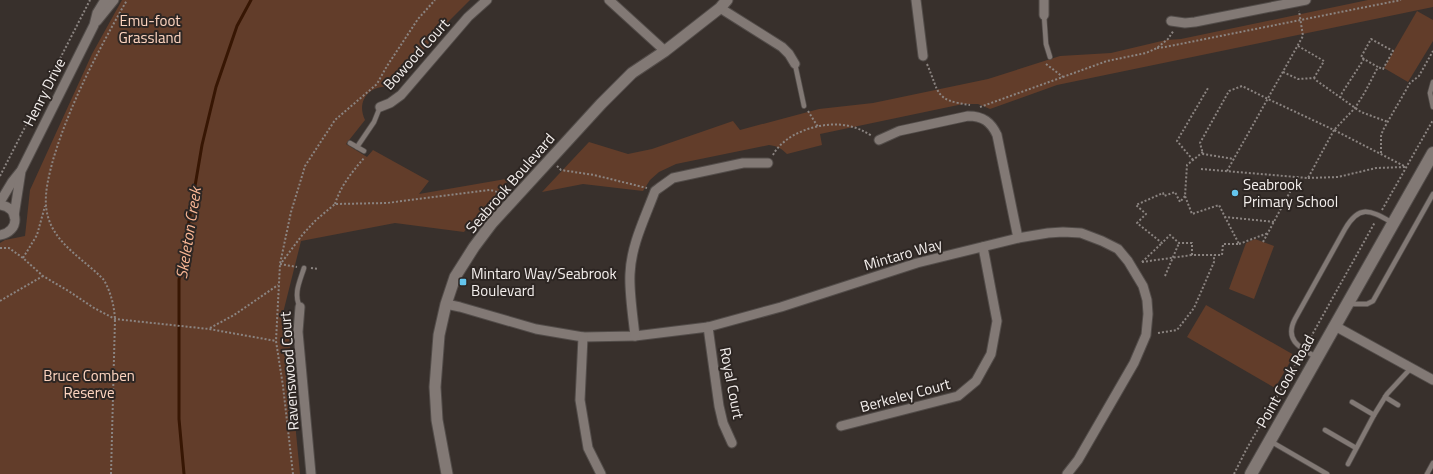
<svg xmlns="http://www.w3.org/2000/svg" width="1433" height="474" viewBox="0 0 1433 474" font-family="'Titillium Web',sans-serif">
<style>
.green{fill:#623d2a}
.lines{fill:none;stroke-linecap:round;stroke-linejoin:round}
.stream{stroke:#371603;stroke-width:3}
.service-casing{stroke:#524c49;stroke-width:6}
.minor-casing{stroke:#524c49;stroke-width:11}
.tertiary-casing{stroke:#524c49;stroke-width:13}
.secondary-casing{stroke:#524c49;stroke-width:14}
.path{stroke:#8b8481;stroke-width:2;stroke-dasharray:2 2;stroke-linecap:butt}
.service{stroke:#827975;stroke-width:4.5}
.minor{stroke:#827975;stroke-width:9}
.tertiary{stroke:#827975;stroke-width:11}
.secondary{stroke:#827975;stroke-width:12}
.poi-dot{fill:#64c5ee;stroke:#2d2623;stroke-width:1.5}
.labels{text-anchor:middle;dominant-baseline:central;stroke-width:4;stroke-linejoin:round;paint-order:stroke}
.park-label{font-size:15px;fill:#fed5c0;stroke:#2d2623}
.street-label{font-size:15px;fill:#f4efed;stroke:#2d2623}
.poi-label{font-size:15px;fill:#f4efed;stroke:#2d2623;text-anchor:start}
.water-label{font-size:16px;font-style:italic;fill:#fab795;stroke:#2d2623}
</style>
<rect width="100%" height="100%" fill="#38302c"/>
<g class="green">
<path d="M122,0h348l-31,31 -41,49c-11,9 -18,5 -27,11 -10,7 -11,19 -6,29l-19,24 21,13 6,-7 56,31 -10,13 92,-16 -31,34 -16,20 -69,-9 -94,18 -18,72 7,20v38l10,103h-300v-231l5,-3 20,-4 5,-46 62,-136z"/>
<path d="M1368,0h65v7l-376,78 -67,24 -12,-5h-15l-143,30 2,11 -35,9c-6,-6 -10,-8 -18,-9l-93,19 -17,8 -9,8 -7,11 -60,-7 -41,8 47,-50 39,12 24,-5 81,-28 7,9 79,-21 54,-6 115,-24 72,-23 51,-3 55,-13 15,-1z"/>
<polygon points="1417,11 1433,20 1433,41 1408,82 1384,68"/>
<polygon points="1255,239 1274,246 1254,299 1229,289 1246,243"/>
<polygon points="1206,305 1294,355 1275,388 1187,337"/>
</g>
<g class="lines">
<polyline class="stream" points="184,474 179,419 179,280 202,145 216,87 237,26 251,0"/>
<defs>
<g id="service">
<polyline points="1044,15 1046,44 1050,57"/>
<polyline points="795,64 804,106"/>
<polyline points="1433,82 1430,93 1433,107"/>
<polyline points="350,143 364,151"/>
<polyline points="357,147 374,122 380,107"/>
<polyline points="1348,304 1367,304 1373,301 1433,194"/>
<path d="M300,307c-7,-13 0,-26 4,-39"/>
<path d="M1316,357c-16,-9 -32,-17 -21,-38l50,-90c15,-26 26,-18 48,-6"/>
<polyline points="1385,397 1398,405"/>
<polyline points="1352,402 1374,415"/>
<polyline points="1325,430 1356,448"/>
<polyline points="1270,441 1327,474"/>
<polyline points="1348,464 1374,415 1387,394 1411,368"/>
<polyline points="1427,474 1433,463"/>
</g>
<g id="minor">
<polyline points="609,0 665,51"/>
<polyline points="916,0 923,56"/>
<polyline points="1044,0 1044,15"/>
<polyline points="720,8 782,47 789,54 795,64"/>
<polyline points="97,21 114,0"/>
<polyline points="1171,21 1185,23 1195,22 1306,0"/>
<polyline points="380,107 390,103 401,95 468,17 487,0"/>
<path d="M879,140l20,-9 69,-15c15,0 23,6 29,19l21,103"/>
<polyline points="0,202 12,182 20,172"/>
<path d="M0,205c20,2 20,27 0,30"/>
<polyline points="14,216 21,171 94,25 97,13 105,0"/>
<polyline points="446,304 460,307 536,329 583,337 635,336 708,327 781,307 917,263 1018,238 1048,233 1063,232 1081,233 1102,241 1118,249 1128,261 1143,286 1147,300 1148,314 1146,335 1134,363 1078,460 1067,474"/>
<polyline points="300,307 298,332 311,474"/>
<polyline points="1335,326 1433,380"/>
<polyline points="708,327 719,406 723,423 732,443"/>
<path d="M635,336c-2,-19 -6,-44 -5,-62 1,-29 15,-56 25,-83l4,-3 14,-10 70,-15h25"/>
<polyline points="583,337 580,400 588,448 601,474"/>
<polyline points="841,426 958,396 976,381 991,354 997,321 983,247"/>
</g>
<polyline id="tertiary" points="447,474 437,420 435,387 439,335 446,304 455,277 474,247 492,223 601,104 632,73 665,51 720,8 727,0"/>
<polyline id="secondary" points="1251,474 1433,153"/>
</defs>
<use href="#service" class="service-casing"/>
<use href="#minor" class="minor-casing"/>
<use href="#tertiary" class="tertiary-casing"/>
<use href="#secondary" class="secondary-casing"/>
<g class="path">
<polyline points="1298,46 1324,61 1314,78"/>
<polyline points="1157,48 1165,47 1401,0"/>
<polyline points="1364,59 1361,57 1371,39 1393,51 1383,69 1378,67"/>
<path d="M927,64c13,30 7,36 43,41"/>
<polyline points="1046,64 1063,77"/>
<polyline points="1283,72 1298,79 1314,78 1317,81 1361,112 1388,122"/>
<polyline points="1340,98 1342,93 1364,59 1378,67 1365,92 1355,108 1334,130 1406,167"/>
<polyline points="980,107 1107,61 1146,53 1157,48 1163,43 1168,39 1174,30"/>
<polyline points="808,111 818,127"/>
<polyline points="1203,152 1187,165 1185,196 1192,214 1219,205 1225,217 1275,222"/>
<polyline points="1381,153 1381,136 1383,130 1410,83 1419,76 1433,51"/>
<path d="M773,155c12,-23 51,-35 76,-29 9,2 15,5 23,10"/>
<polyline points="1193,160 1177,141 1208,88"/>
<polyline points="557,166 561,170 594,175 647,188"/>
<polyline points="1201,169 1308,178 1334,130 1268,99 1242,86 1229,91 1200,143 1203,154 1234,159"/>
<polyline points="1227,171 1303,36 1299,11"/>
<polyline points="0,176 90,0"/>
<polyline points="1308,178 1338,177 1376,168 1406,167"/>
<polyline points="1185,196 1180,202 1175,192 1164,196 1163,193 1136,205 1146,214 1137,223 1162,243 1170,235 1179,243 1192,243 1192,255 1222,255 1223,244 1239,244 1225,217"/>
<path d="M335,204c5,-17 17,-32 29,-46"/>
<polyline points="1382,210 1433,120"/>
<polyline points="1263,242 1298,177"/>
<polyline points="1239,244 1268,233"/>
<polyline points="0,248 9,248 23,258 43,276 70,292 94,308 115,319 209,329 276,341"/>
<polyline points="23,258 37,235 45,206"/>
<polyline points="282,262 303,234 316,220 335,204 387,203 490,190 505,194"/>
<polyline points="1142,262 1192,255"/>
<polyline points="1142,262 1162,243"/>
<polyline points="280,264 297,267"/>
<polyline points="311,268 318,269"/>
<polyline points="1165,276 1179,243"/>
<polyline points="0,301 43,276"/>
<polyline points="210,328 234,315 278,285"/>
<polyline points="1158,333 1177,330 1194,308 1214,262 1214,255"/>
<polyline points="1307,344 1375,222"/>
<path d="M111,474l4,-155c-1,-14 -4,-26 -11,-39 -18,-19 -46,-34 -55,-60 -7,-19 -1,-41 4,-60 17,-57 45,-109 74,-160"/>
<polyline points="293,474 283,386 276,341 280,264 291,212 299,186 305,166 335,120 377,84 387,66 418,19 435,0"/>
<polyline points="1234,474 1246,450 1300,356"/>
</g>
<use href="#service" class="service"/>
<use href="#minor" class="minor"/>
<use href="#tertiary" class="tertiary"/>
<use href="#secondary" class="secondary"/>
</g>
<g class="poi-dot">
<circle cx="1235" cy="193" r="4"/>
<rect x="459" y="278" width="8" height="8" rx="2"/>
</g>
<g class="labels">
<g class="park-label">
<text x="150" y="20">Emu-foot<tspan x="150" dy="17">Grassland</tspan></text>
<text x="89" y="375">Bruce Comben<tspan x="89" dy="17">Reserve</tspan></text>
</g>
<g class="street-label">
<text transform="translate(416 54) rotate(-48)">Bowood Court</text>
<text transform="translate(44 92) rotate(-63)">Henry Drive</text>
<text transform="translate(510 183) rotate(-49)">Seabrook Boulevard</text>
<text transform="translate(903 254) rotate(-16)">Mintaro Way</text>
<text transform="translate(289 371) rotate(-94)">Ravenswood Court</text>
<text transform="translate(1285 381) rotate(-61)">Point Cook Road</text>
<text transform="translate(732 383) rotate(79)">Royal Court</text>
<text transform="translate(905 395) rotate(-15)">Berkeley Court</text>
</g>
<g class="poi-label">
<text x="1243" y="184">Seabrook<tspan x="1243" dy="17">Primary School</tspan></text>
<text x="471" y="273">Mintaro Way/Seabrook<tspan x="471" dy="17">Boulevard</tspan></text>
</g>
<g class="water-label">
<text transform="translate(188 233) rotate(-81)">Skeleton Creek</text>
</g>
</g>
</svg>
